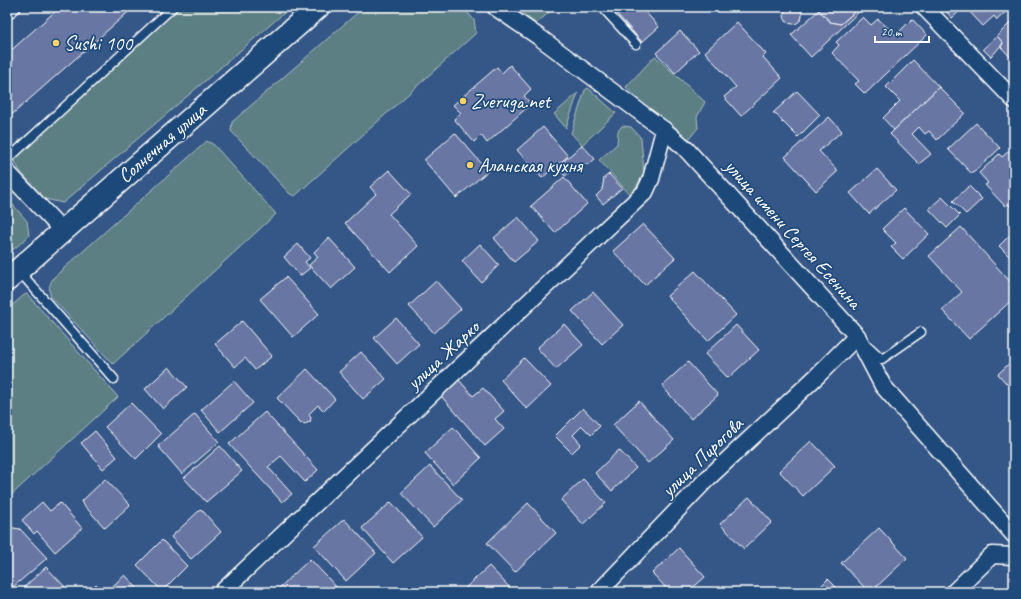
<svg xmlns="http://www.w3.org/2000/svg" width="1021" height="599" viewBox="0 0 1021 599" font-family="Caveat,sans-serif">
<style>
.green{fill:#5c7f84;stroke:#aebfc2}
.building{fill:#6776a4;stroke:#fff}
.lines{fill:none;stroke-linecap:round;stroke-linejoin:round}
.service-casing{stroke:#fff;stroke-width:11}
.minor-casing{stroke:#fff;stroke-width:19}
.secondary-casing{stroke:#fff;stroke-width:25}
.service{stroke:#1f4a7a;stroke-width:8}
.minor{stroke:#1f4a7a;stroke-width:16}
.secondary{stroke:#1f4a7a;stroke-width:22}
.poi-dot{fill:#ffd166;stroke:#1f4a7a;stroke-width:1.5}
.labels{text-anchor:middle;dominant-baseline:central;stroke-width:3.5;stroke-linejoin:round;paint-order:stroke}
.poi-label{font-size:20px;fill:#fff;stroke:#1f4a7a;text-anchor:start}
.street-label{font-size:20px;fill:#fff;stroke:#1f4a7a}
</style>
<rect width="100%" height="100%" fill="#355787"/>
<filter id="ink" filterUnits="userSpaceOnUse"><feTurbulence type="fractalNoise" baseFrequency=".025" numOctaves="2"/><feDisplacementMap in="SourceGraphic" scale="8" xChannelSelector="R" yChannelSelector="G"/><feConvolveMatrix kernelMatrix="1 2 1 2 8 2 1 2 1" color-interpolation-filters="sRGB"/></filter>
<g filter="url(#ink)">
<g class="green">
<polygon points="179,7 291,7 63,203 45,199 19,170 14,159 18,142"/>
<polygon points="364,7 463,7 474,20 476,33 295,196 290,194 231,131 232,122"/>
<polygon points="515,7 555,7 536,24"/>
<polygon points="655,56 705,102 697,117 698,128 689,139 675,138 626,87"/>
<polygon points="588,88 616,113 582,145 571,133 585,90"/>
<polygon points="578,93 566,128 554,114"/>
<polygon points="622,126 631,127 641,138 644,173 631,196 599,160 617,144 618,131"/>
<path d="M207,141l7,4 62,69 -163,150 -62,-67c-3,-8 -2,-11 2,-19z"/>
<polygon points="7,198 27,221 29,236 7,255"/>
<polygon points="27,294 118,397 7,499 7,310 24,295"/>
</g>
<g class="building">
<circle cx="793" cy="15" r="9"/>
<polygon points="60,7 134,7 7,119 7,54"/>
<polygon points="611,7 641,7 659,27 642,42"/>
<polygon points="816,7 860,7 841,24 830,22"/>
<polygon points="860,7 864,7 811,57 791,35 819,10 830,22 841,24"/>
<polygon points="948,7 964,7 952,18 945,10"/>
<polygon points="965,7 1011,7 997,20 994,16 983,26"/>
<polygon points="863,17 871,25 878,19 896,35 912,19 927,35 865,94 855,84 859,81 832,53 839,45 836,42"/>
<polygon points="1014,19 1014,61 1001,47 1003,43 997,36"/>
<polygon points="737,22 766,54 763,57 782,78 741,116 724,97 736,87 705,52"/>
<polygon points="680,31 699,51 675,73 656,53"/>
<polygon points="997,36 1003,43 991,57 983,49"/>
<polygon points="913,60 939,87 894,130 883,118 900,101 886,87"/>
<polygon points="510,65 531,89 524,96 531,104 487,143 481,135 474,142 454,119 461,113 453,105 497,67 502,73"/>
<polygon points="939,87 965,113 937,140 929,131 925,134 919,127 912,134 931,154 919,164 890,134"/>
<polygon points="797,91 820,115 797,138 797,136 783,122 782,123 782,121 775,113 773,113"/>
<polygon points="829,117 842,131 819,151 838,171 816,191 785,157"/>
<polygon points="976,123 1000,148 972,174 948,149"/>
<polygon points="543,127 568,156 542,178 517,150"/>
<polygon points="455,133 488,171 456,198 424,160"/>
<polygon points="582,145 595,159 589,164 578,165 565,176 557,167"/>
<polygon points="1010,150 1014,154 1014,210 1008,204 1005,206 985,185 988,183 979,173 999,154 1002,157"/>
<polygon points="877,169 896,190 869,214 850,193"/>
<polygon points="389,170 411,194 389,214 418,246 390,272 345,223 376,194 370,187"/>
<polygon points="609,174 622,188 603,204 596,196 602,190 604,178"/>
<polygon points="564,177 587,204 555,233 531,206"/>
<polygon points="969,186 982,199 966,214 953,201"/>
<polygon points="942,197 960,215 947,228 929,209"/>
<polygon points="904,208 929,234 903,259 891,247 896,243 882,229"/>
<polygon points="518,217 539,241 514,262 494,238"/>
<polygon points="643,224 675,258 645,285 613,251"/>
<polygon points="961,227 1014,286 1014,298 969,339 942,310 962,292 929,256"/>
<polygon points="1014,231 1014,261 999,246"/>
<polygon points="329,238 355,267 331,289 309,265 318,257 314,252"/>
<polygon points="298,244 310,258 305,262 310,268 300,276 284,257"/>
<polygon points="480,244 499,265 481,282 462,261"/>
<polygon points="695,271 736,315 708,341 667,296"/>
<polygon points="286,277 319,314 293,337 260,299"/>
<polygon points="436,281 461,309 434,333 409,306"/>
<polygon points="593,292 623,325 602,344 572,311"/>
<polygon points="396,318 419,344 397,364 374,338"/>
<polygon points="242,321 272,356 255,370 245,358 235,367 215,344"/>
<polygon points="564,324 583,345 556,369 537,348"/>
<polygon points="736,325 759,350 728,378 705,354"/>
<polygon points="361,352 386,379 363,399 339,372"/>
<polygon points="524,358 551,386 527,409 501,380"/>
<polygon points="1014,359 1014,392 998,374"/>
<polygon points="688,362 718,395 691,419 662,386"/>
<polygon points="169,367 187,387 163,409 145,389"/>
<polygon points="307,369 335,399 324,411 318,405 309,414 311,418 310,422 304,424 300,422 277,398"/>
<polygon points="459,380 473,396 483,388 504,411 495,419 504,429 485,446 441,396"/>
<polygon points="234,381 253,403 220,432 201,410"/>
<polygon points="639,401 674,440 648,463 613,425"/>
<polygon points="131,403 161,434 136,459 105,427"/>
<polygon points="583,408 600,426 591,435 582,426 573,435 581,444 572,453 555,436"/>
<polygon points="265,412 318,470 305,482 281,456 268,467 292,494 282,502 229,444"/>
<polygon points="195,414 219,442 182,474 158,446"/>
<polygon points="453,427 481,458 453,484 425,453"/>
<polygon points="95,431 117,457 103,469 81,443"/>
<polygon points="811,441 835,466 803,496 779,471"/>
<polygon points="220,446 242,471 206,502 184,478"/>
<polygon points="619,450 636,468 612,491 595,473"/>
<polygon points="430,466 462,500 433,527 401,493"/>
<polygon points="105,479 130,505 105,528 81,502"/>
<polygon points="583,479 606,503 583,524 561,500"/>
<polygon points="749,497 772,522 744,549 720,524"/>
<polygon points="42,502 50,511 60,503 82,528 55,552 37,531 34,534 22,520"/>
<polygon points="391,502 422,537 393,563 362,528"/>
<polygon points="528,503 556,533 515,572 487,543"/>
<polygon points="201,509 221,532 191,559 171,537"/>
<polygon points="344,519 376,553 346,581 314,546"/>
<polygon points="7,527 20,529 47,558 13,587 7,580"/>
<polygon points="879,528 907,558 871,592 869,592 841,563"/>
<polygon points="162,540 187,566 162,591 137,565"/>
<polygon points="679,548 705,577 688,592 670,592 652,573"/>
<polygon points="310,559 341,592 277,592 276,591"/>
<polygon points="489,566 513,591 511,592 461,592"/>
<polygon points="46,567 70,592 23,592 21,590"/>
<polygon points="125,575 141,592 106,592"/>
<polygon points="828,579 841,592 815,592"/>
<polygon points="96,584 104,592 88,592"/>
</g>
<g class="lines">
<defs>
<g id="service">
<polyline points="602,7 636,44"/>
<polyline points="7,16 17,7"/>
<polyline points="7,160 173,7"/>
<polyline points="19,271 114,379"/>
<polyline points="867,345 882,359 921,332"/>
</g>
<g id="minor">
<polyline points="495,7 539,37 664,130 685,148 857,336 883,386 1014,535"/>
<polyline points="924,7 1014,100"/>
<polyline points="7,172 63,231"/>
<polyline points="222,592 645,192 651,179 664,130"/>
<polyline points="599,592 706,480 817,376 857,336"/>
<polyline points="954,592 992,555 1014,556"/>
</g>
<polyline id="secondary" points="7,280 318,7"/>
</defs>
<use href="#service" class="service-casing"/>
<use href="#minor" class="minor-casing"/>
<use href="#secondary" class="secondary-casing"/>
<use href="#service" class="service"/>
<use href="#minor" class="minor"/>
<use href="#secondary" class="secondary"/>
</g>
</g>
<g class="poi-dot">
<circle cx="56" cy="43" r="4"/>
<circle cx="463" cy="101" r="4"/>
<circle cx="470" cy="165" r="4"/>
</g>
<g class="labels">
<g class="poi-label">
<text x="64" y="43">Sushi 100</text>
<text x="471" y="101">Zveruga.net</text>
<text x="478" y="165">Аланская кухня</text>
</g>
<g class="street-label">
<text transform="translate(162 143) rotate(-41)">Солнечная улица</text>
<text transform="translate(793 234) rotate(48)">улица имени Сергея Есенина</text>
<text transform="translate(443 355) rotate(-43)">улица Жарко</text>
<text transform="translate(702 457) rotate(-44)">улица Пирогова</text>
</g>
</g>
<rect width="1021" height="599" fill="none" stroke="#1f4a7a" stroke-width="24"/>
<rect x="12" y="12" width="997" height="575" fill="none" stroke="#fff" stroke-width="1.5" filter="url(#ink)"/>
<path d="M875 36v6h54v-6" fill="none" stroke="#ffffff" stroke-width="2"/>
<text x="881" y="36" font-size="12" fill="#ffffff" stroke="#1f4a7a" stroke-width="3" paint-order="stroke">20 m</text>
</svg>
